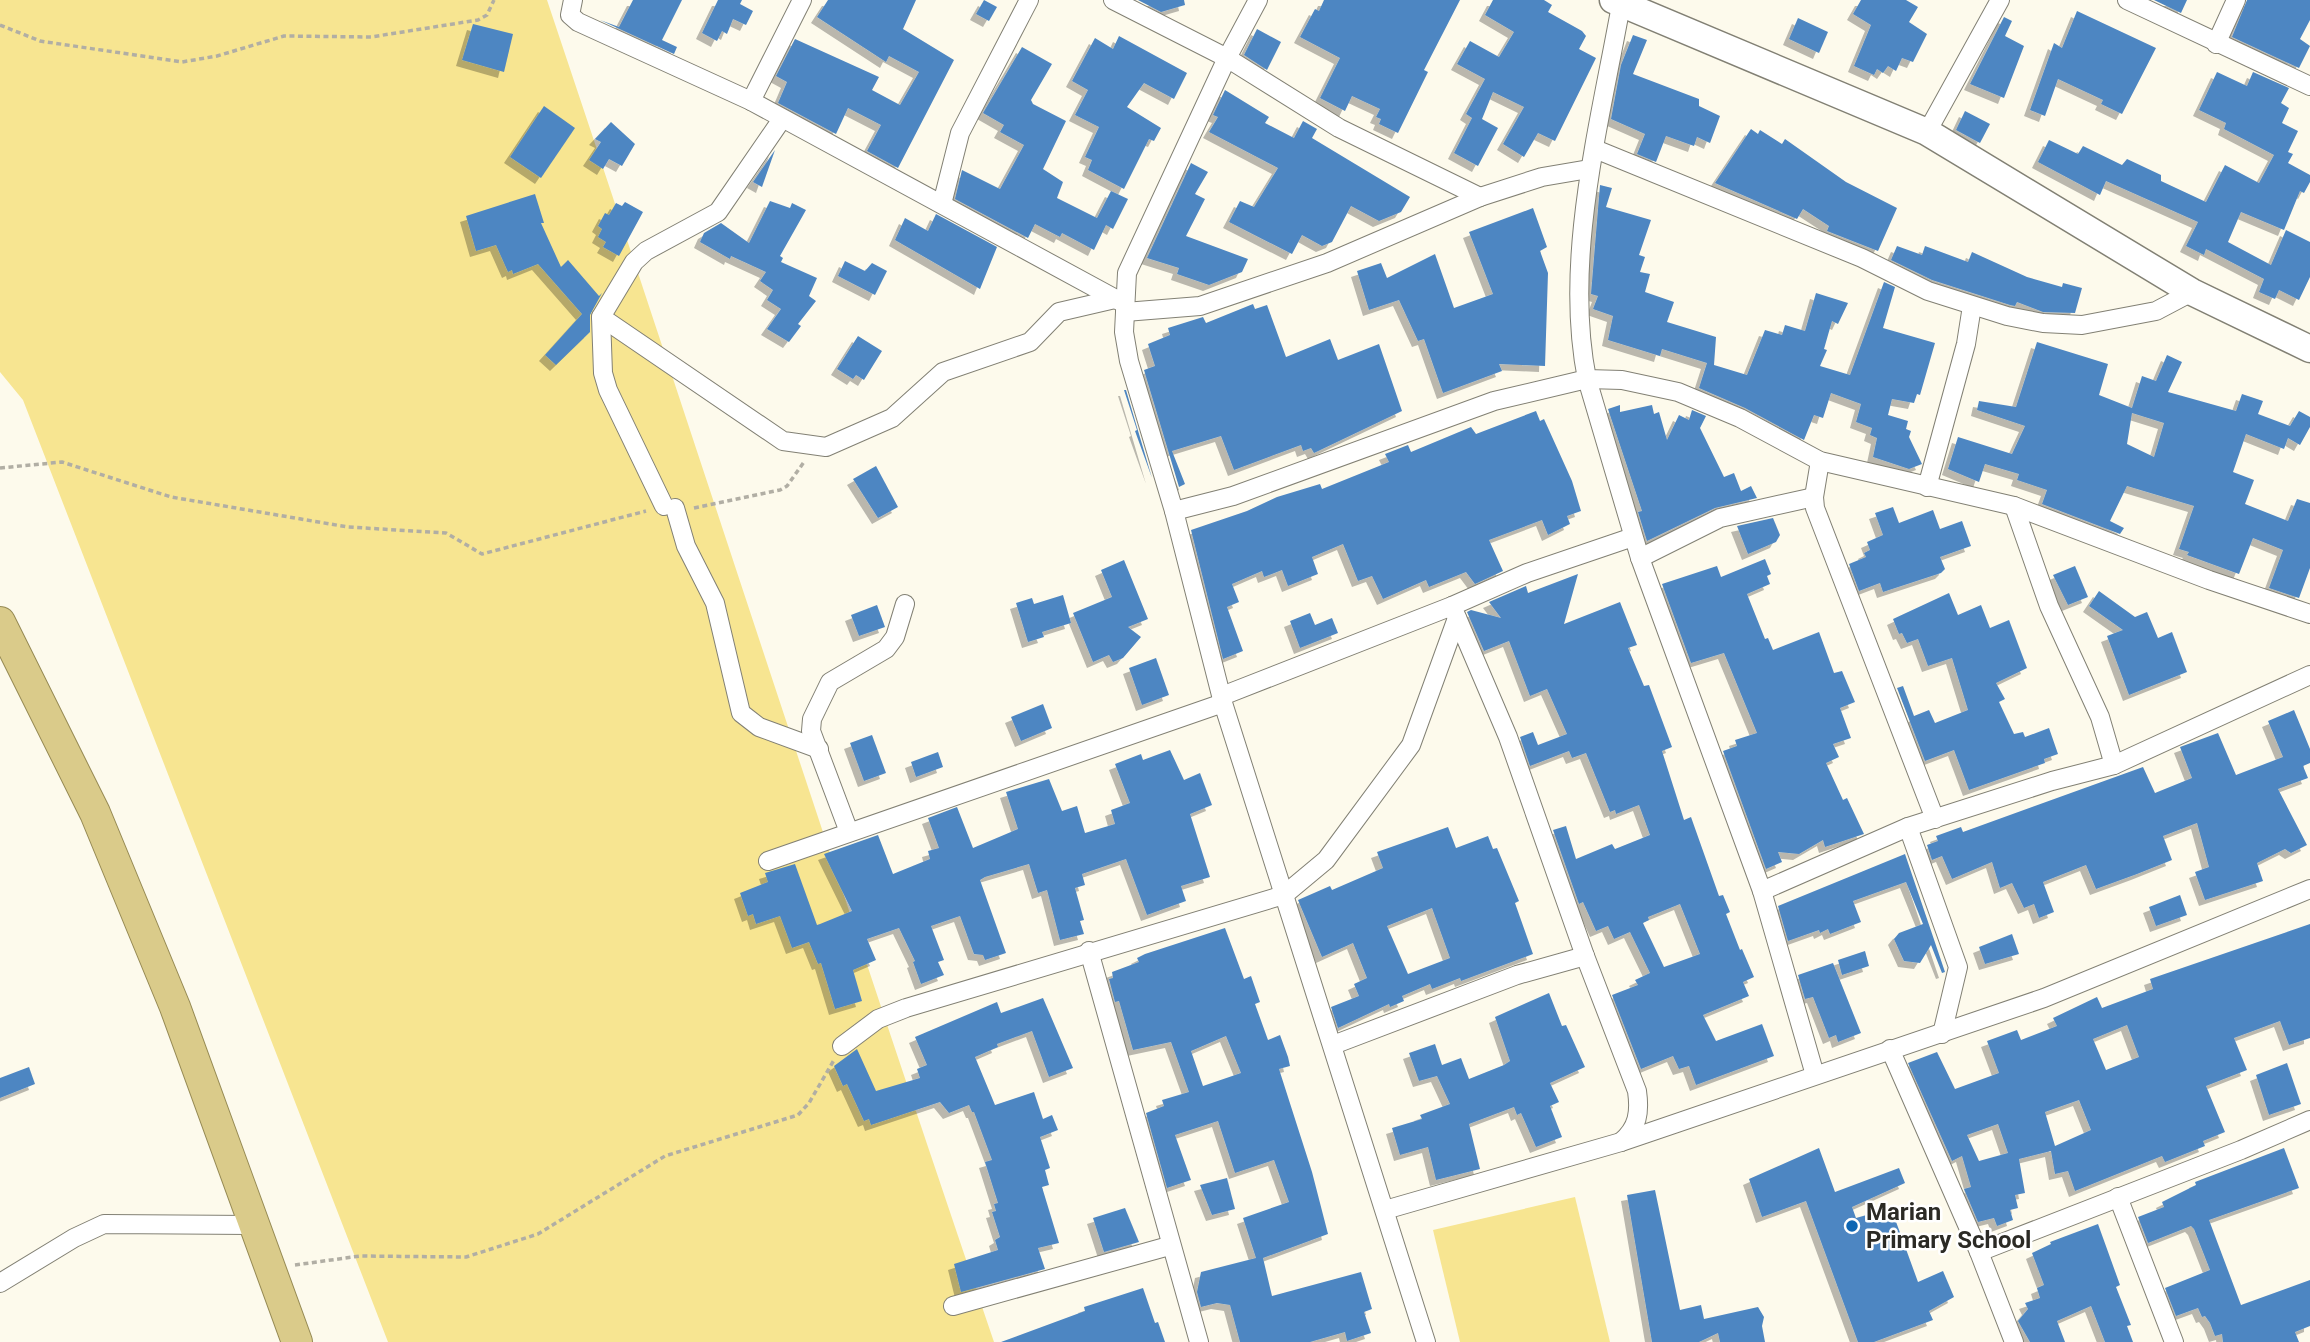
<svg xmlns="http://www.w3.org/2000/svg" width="2310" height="1342" viewBox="0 0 2310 1342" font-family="Roboto,sans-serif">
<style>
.green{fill:#f7e591}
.building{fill:#4e86c2;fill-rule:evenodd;filter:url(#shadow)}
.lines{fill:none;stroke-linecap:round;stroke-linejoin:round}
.minor-casing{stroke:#828074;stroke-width:20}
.secondary-casing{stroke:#828074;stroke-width:29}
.trunk-casing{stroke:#968a54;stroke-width:32}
.path{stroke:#b1aea4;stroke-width:3.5;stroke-dasharray:5 3.5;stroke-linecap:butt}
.minor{stroke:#fff;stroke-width:18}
.secondary{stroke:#fff;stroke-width:26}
.trunk{stroke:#dacb8a;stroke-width:30}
.poi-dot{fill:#0e66b3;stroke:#fff;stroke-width:2.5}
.labels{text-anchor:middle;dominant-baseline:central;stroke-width:5;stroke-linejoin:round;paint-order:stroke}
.poi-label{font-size:24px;font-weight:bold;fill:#2b2a25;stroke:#fff;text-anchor:start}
</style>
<defs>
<filter id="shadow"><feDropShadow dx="-6" dy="6" stdDeviation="0" flood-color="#0004"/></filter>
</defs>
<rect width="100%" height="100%" fill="#fdfaec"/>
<g class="green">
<path d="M0,0h547c150,447 295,896 447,1342h-606l-365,-942 -23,-28z"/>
<polygon points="1575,1197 1610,1342 1460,1342 1433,1230"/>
</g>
<g class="building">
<polygon points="633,0 682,0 662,40 677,47 674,54 600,20 619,27"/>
<polygon points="718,0 742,0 740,4 753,11 746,25 733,19 727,34 722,31 717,41 702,33"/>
<polygon points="828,0 916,0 903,29 954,60 898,168 867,151 881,125 848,108 836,134 778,103 787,82 776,76 795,39 879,77 872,90 900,105 919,72 889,56 886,62 817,17"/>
<polygon points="984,0 997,7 989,21 976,14"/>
<polygon points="1138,0 1184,0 1185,5 1161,12"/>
<polygon points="1324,0 1460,0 1424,70 1428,72 1398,133 1379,124 1381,119 1376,117 1380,109 1352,96 1345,111 1320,98 1340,58 1300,37 1315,9 1319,11"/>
<polygon points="1493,0 1544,0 1552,5 1548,12 1582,31 1586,36 1579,49 1596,58 1555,141 1538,133 1524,157 1503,144 1524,107 1493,92 1482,119 1498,128 1478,166 1454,153 1472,118 1466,114 1485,79 1457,64 1470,41 1499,57 1514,32 1485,15"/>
<polygon points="1861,0 1906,0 1918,7 1909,22 1927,34 1913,62 1902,58 1896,71 1888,66 1883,73 1877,69 1874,75 1854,66 1871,25 1853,14"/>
<polygon points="2154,0 2187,0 2181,13"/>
<polygon points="2247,0 2310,0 2310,20 2300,39 2310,46 2299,68 2232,37"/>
<polygon points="2077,11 2156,48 2122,114 2101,104 2103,100 2058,79 2045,116 2030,110 2054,43 2062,48"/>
<polygon points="2004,17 2012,21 2005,36 2024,46 2004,98 1970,84"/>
<polygon points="1798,18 1828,32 1819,53 1789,39"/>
<polygon points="473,24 513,34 504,72 462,60"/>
<polygon points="1257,29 1281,42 1267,70 1244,55"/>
<polygon points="1633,35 1647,40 1633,74 1699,99 1699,106 1720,116 1710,143 1697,137 1694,146 1666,136 1656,162 1637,154 1645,134 1611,119 1621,65"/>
<polygon points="1119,36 1187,73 1174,99 1144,83 1127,107 1161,128 1154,141 1149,139 1124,189 1088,170 1092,160 1085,157 1099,127 1075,115 1088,90 1072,81 1095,38 1113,49"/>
<polygon points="1022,47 1052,64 1031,100 1033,104 1066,121 1043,169 1063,182 1057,198 1097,218 1111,191 1128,199 1113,229 1106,225 1094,250 1062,233 1060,237 1035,224 1028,238 955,199 962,170 1000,189 1024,145 1000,132 1004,125 983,113"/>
<polygon points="2217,72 2247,86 2253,72 2289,88 2281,103 2289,108 2282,123 2298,131 2288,152 2293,154 2288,163 2310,175 2310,182 2304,193 2300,191 2284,230 2241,212 2228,242 2271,265 2286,230 2310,242 2310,277 2299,300 2279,290 2275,299 2259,292 2264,279 2206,249 2204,255 2186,246 2198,222 2106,181 2100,195 2038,162 2049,140 2078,154 2083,146 2122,165 2127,159 2161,175 2161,181 2206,202 2225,165 2259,183 2274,155 2224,129 2226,123 2199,110"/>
<polygon points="1225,90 1269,117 1265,123 1294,138 1303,121 1317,129 1312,138 1410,197 1401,212 1379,221 1351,206 1332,242 1322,246 1302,235 1292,254 1229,222 1240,201 1254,207 1278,168 1209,132 1218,117 1213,115"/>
<polygon points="544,106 575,128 541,178 510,157"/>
<polygon points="1965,111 1990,124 1980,143 1956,130"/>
<polygon points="611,122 635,144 622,166 609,159 603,169 589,160 601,142 595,139"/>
<polygon points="1751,129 1758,134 1760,130 1782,144 1785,139 1846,182 1897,208 1878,251 1827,231 1829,226 1803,209 1797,219 1715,183"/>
<polygon points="775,150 762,187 753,182"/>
<polygon points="1191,163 1208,172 1195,194 1205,199 1186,236 1248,259 1242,272 1209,285 1177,274 1179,268 1147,258"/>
<polygon points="1600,185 1612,188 1606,207 1651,220 1639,255 1645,257 1640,272 1650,274 1645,292 1674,302 1667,322 1716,337 1714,365 1747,375 1765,330 1782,335 1785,325 1805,331 1816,293 1848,303 1838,324 1832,321 1824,349 1827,350 1820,366 1850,375 1884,282 1895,287 1883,328 1935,343 1920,395 1917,394 1914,403 1892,399 1888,415 1908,421 1906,429 1911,431 1909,437 1922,464 1909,469 1873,457 1877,438 1870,435 1872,428 1856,422 1861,404 1831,393 1823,418 1814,415 1804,440 1745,408 1699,388 1707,363 1662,349 1660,356 1608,340 1613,316 1593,309 1598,296 1591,294"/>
<polygon points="535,194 544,223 541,223 561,267 568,260 599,296 602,293 590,315 590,332 556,365 545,355 582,314 538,264 513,274 512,270 508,272 496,245 476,251 466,216"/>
<polygon points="770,201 790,208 792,203 806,210 780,256 783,258 781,262 817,278 809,296 816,301 798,324 801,326 789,342 767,329 781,309 767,300 773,290 760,281 766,272 731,256 730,259 700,242 704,233 721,223 749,243"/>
<polygon points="625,202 643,212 619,256 603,247 606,242 598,237 602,229 598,226 605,213 609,215 616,203 622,206"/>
<polygon points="1533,208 1547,247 1540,251 1548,273 1545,366 1499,364 1502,371 1443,393 1424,339 1418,341 1399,300 1369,310 1357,271 1381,263 1387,278 1435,254 1454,308 1493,294 1469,232"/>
<polygon points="936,214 997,247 980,289 895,240 905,218 928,231"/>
<polygon points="1897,246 1922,255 1925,246 1968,262 1972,252 2027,277 2062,287 2063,283 2082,288 2075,313 2043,312 2017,302 2015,306 2010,305 1932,280 1891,260"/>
<polygon points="845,261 865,271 872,263 887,271 875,295 838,276"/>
<polygon points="1253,304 1255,309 1267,305 1286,357 1330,339 1338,360 1379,344 1402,411 1314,453 1311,448 1303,451 1301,445 1234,470 1221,436 1172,451 1185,484 1179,487 1144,370 1155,366 1148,344 1170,335 1168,328 1203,317 1206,323"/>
<polygon points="858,336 882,351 864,380 856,375 853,379 837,369"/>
<path d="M2037,342l71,22 -9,31 33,13 10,-32 14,5 11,-26 15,7 -14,30 68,19 6,-17 21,7 -5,13 32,12 9,-15 11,6v10l-10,18 -12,-7 -4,11 -38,-15 -13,38 21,8 -9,24 43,17 9,-22 13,4v65l-11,30 -30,-10 14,-38 -30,-12 -14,36 -52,-19 2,-3 -10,-3 15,-43 -67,-20 -17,35 14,7 -4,6 -78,-30 5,-14 -30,-10 2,-6 -34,-10 -6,18 -31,-13 10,-32 54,17 13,-28 -48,-16 2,-9 37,6zM2132,413l32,10 -10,34 -27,-13z"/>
<polygon points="1124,390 1126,390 1152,478 1135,431 1137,430"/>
<polygon points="1620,405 1620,412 1652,405 1654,414 1659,412 1667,440 1679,415 1689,420 1692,410 1706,416 1700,428 1724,477 1734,473 1741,491 1751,486 1757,498 1715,508 1647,541 1638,512 1642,511 1608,409"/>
<polygon points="1536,411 1540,421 1544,419 1572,481 1581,511 1567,516 1570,524 1548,535 1542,520 1489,540 1503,571 1475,584 1466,572 1429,587 1426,580 1383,599 1372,576 1358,581 1343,544 1312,557 1318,574 1288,586 1282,570 1264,577 1262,571 1232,584 1239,602 1227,607 1243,651 1223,659 1191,530 1247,511 1277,497 1320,484 1322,489 1389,462 1385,454 1408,445 1411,452 1471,427 1476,434"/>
<polygon points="876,466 898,507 878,518 853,479"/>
<polygon points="1893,507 1899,523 1933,510 1940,529 1962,521 1971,546 1940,557 1945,569 1941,573 1883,592 1880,583 1859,591 1849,564 1866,557 1864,553 1870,550 1867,542 1883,535 1875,513"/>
<polygon points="1773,518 1780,535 1776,542 1748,554 1737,526"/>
<polygon points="1765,559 1771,574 1767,576 1770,584 1747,594 1765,639 1768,638 1773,650 1819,632 1834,673 1842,671 1855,702 1840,708 1851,738 1833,744 1839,757 1826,763 1843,800 1847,798 1864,834 1825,847 1823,840 1799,854 1778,852 1782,862 1766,869 1723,751 1737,746 1735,740 1757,733 1724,653 1691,663 1662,584 1717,566 1721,577"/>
<polygon points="1124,560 1148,619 1128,627 1141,637 1123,658 1113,662 1109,655 1093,662 1073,613 1112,597 1101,570"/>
<polygon points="2075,566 2088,597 2068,605 2053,575"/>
<path d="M1578,574l-14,50 56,-22 17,43 -9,3 16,38 5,-1 23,62 -10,4 22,69 7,-3 28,79 4,-1 7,17 -4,2 14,36 2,-1 12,28 -11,5 6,14 -46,19 13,26 46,-17 12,32 -78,29 -7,-19 -10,3 -6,-13 -32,13 -29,-74 26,-10 -3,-5 15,-7 -20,-41 -16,7 -6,-13 -12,5 -13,-29 -4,2 -26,-74 13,-4 10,33 36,-15 3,5 35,-14 -11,-30 -23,9 -1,-4 -5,2 -24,-59 -14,5 -3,-7 -39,15 -10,-29 13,-5 5,13 29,-11 -20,-45 -17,7 -21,-55 -25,10 -17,-39 4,-2 30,8 -12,-16 37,-16 2,7zM1680,904l20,50 -36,13 -21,-44 6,-3 -1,-3z"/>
<polygon points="2099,591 2135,617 2147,612 2158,638 2172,632 2187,672 2129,695 2107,636 2123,630 2089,606"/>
<polygon points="1949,593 1958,615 1981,605 1990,628 2009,620 2027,668 1996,683 2005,699 1999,702 2014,734 2023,732 2025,737 2049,728 2058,754 2044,759 2045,763 1969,790 1954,750 1925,761 1897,688 1903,686 1914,716 1929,710 1935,723 1968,710 1952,658 1928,666 1918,639 1907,643 1902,633 1899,634 1893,619"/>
<polygon points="1063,595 1071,623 1042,632 1044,637 1028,642 1016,603 1032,598 1034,604"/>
<polygon points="877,605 885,627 859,636 851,615"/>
<polygon points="1310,613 1315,625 1332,618 1338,633 1300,648 1290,621"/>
<polygon points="1156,658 1169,695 1142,705 1129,668"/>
<polygon points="1043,704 1052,728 1021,741 1011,717"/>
<polygon points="2294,710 2310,749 2310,763 2303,766 2308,778 2278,789 2307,845 2291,853 2285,849 2257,863 2263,881 2205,900 2195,872 2209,867 2197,823 2163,836 2172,860 2137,874 2096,889 2086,865 2043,882 2054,912 2039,918 2034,904 2024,908 2012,883 2000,888 1992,862 1952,879 1942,856 1932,860 1927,845 1938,841 1936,836 1961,827 1963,832 2143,767 2155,793 2192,778 2180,747 2218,733 2236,775 2283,757 2268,721"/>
<polygon points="872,735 886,773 864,781 850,743"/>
<polygon points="1170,750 1184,780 1200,773 1212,805 1190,814 1210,877 1181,886 1186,901 1147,915 1126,859 1082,874 1085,885 1075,888 1084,920 1080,921 1084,934 1060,940 1047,890 1038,893 1029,864 985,877 980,880 1006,953 985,960 983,955 974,954 960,916 931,926 944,960 938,962 944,975 921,984 913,962 915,961 899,928 867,939 876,960 853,970 862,1001 835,1009 821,963 818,964 809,942 792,948 780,916 756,924 753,914 748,916 740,893 768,882 765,873 795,864 817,925 820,924 852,911 824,854 878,835 893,874 930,859 928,851 939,848 928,818 957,807 973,848 1018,829 1006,792 1049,779 1062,811 1077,806 1085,833 1115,824 1111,810 1130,803 1115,764 1141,754 1143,760"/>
<polygon points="938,752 943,767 916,777 911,762"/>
<path d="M1448,827l8,21 32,-12 5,13 4,-1 22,53 -4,2 18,51 -72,27 -1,-3 -28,11 -2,-5 -28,12 2,5 -14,6 -1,-3 -51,24 -7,-21 28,-11 -5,-12 13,-6 -14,-35 -31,14 -24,-57 32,-14 2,4 51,-22 -6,-16zM1432,908l18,50 -42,16 -21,-48z"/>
<polygon points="1905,854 1945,972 1942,973 1931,945 1920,963 1904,961 1894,939 1899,933 1923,924 1906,882 1853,901 1861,922 1830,934 1828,929 1820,933 1819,930 1788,941 1778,906"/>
<polygon points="2180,895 2187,915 2156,926 2149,907"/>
<path d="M2310,924v114l-21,7 -9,-24 -46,17 13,32 -41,16 19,46 -22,9 2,5 -40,16 -3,-6 -87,35 -7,-20 -13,3 -4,-23 -32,8 6,34 -10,2 3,13 -8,2 3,10 -16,6 -3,-8 -16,4 -14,-33 7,-2 -9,-31 -10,5 -44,-98 29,-11 18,37 44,-16 -12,-32 30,-11 4,10 36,-14 -4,-8 44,-21 5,11 51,-19 -3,-10zM2127,1025l12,32 -33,13 -13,-31zM2079,1100l12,30 -36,16 -10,-34zM1998,1124l10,29 -29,8 -12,-26z"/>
<path d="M1225,928l19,51 7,-3 9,26 -5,2 13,36 12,-5 8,22 2,9 -11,3 33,103 16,62 -65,24 9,38 89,-24 11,37 -8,3 7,21 -24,8 -2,-9 -35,10h-70l-10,-37 -13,-2 -16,4 -4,-15 4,-20 55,-14 -13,-40 46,-16 -15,-42 -39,13 -17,-52 -43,14 16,45 -24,8 -21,-75 18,-7 -2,-6 27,-8 -18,-50 -38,8 -14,-49 -4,1 -6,-23 4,-1 -1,-6 27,-10 -2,-4 8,-4zM1226,1036l15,37 -38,13 -12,-35z"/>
<polygon points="2012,934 2019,954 1985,964 1979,947"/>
<polygon points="1865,951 1869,966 1842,975 1838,960"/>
<polygon points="1833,963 1861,1033 1838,1042 1836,1035 1829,1038 1813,997 1805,999 1798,975"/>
<polygon points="1549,993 1562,1026 1566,1025 1585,1067 1550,1083 1559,1102 1550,1106 1562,1137 1536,1147 1521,1113 1517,1115 1514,1107 1469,1124 1480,1169 1436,1180 1428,1147 1400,1155 1392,1128 1422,1119 1420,1115 1450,1104 1437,1076 1419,1081 1409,1053 1435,1044 1442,1065 1461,1058 1469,1079 1504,1065 1510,1061 1495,1017"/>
<polygon points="1043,998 1073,1068 1049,1077 1032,1031 997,1044 998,1047 975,1057 995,1105 1034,1092 1043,1119 1052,1115 1058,1130 1040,1137 1050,1168 1045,1170 1049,1185 1042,1187 1059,1243 1038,1248 1045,1269 961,1292 954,1264 998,1250 995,1240 1000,1237 992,1212 996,1211 994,1204 998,1203 985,1162 992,1160 974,1112 972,1112 969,1105 949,1113 940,1102 871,1125 869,1119 864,1121 847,1084 843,1086 834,1066 857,1049 876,1091 920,1078 917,1069 927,1065 915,1037 997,1002 1001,1013"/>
<polygon points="2287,1063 2301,1104 2269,1115 2256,1075"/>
<polygon points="29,1067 35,1084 0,1098 0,1078"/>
<polygon points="1819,1148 1835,1192 1899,1168 1905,1183 1852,1207 1856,1218 1891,1208 1918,1282 1943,1271 1954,1297 1929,1311 1933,1320 1874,1342 1858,1342 1806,1201 1762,1217 1749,1179"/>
<polygon points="2284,1148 2299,1188 2209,1220 2241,1305 2310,1280 2310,1326 2295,1332 2299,1342 2223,1342 2222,1334 2215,1336 2210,1323 2205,1316 2202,1317 2198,1308 2176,1316 2165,1288 2210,1270 2194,1229 2191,1226 2148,1243 2138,1217 2164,1207 2162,1202 2196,1185 2195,1182"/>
<polygon points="1227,1178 1235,1209 1212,1215 1200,1185"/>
<polygon points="1655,1190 1680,1310 1701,1305 1704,1319 1758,1307 1764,1317 1762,1326 1765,1342 1720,1342 1718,1333 1699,1342 1652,1342 1627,1195"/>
<polygon points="1125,1208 1139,1242 1104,1252 1093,1218"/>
<polygon points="2098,1224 2120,1285 2116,1287 2131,1325 2127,1326 2133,1342 2105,1342 2091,1306 2057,1321 2065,1342 2030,1342 2018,1321 2028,1309 2025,1303 2040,1298 2037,1288 2044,1285 2032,1253 2051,1244 2050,1242"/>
<polygon points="1143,1288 1155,1323 1158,1322 1165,1342 1001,1342 1085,1311 1084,1307"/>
</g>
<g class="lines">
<defs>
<g id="minor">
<polyline points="573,0 570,15 578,22 751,101 1125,304"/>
<polyline points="1113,0 1227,58 1339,128 1480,197"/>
<polyline points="1258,0 1227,58 1127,273 1124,332 1129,361 1174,511 1223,703 1426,1342"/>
<polyline points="2127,0 2310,86"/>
<path d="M1621,5c-21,118 -58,255 -34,374l35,1 56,12 62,26 80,43 194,45 195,74 101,34"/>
<polyline points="2216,44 2236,0"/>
<polyline points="751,101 802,0"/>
<polyline points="1927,132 2000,0"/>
<polyline points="1595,149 1862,258 1928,291 2007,316 2043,323 2082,325 2156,311 2192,292"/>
<polyline points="942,204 960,133 1029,0"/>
<polyline points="1125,312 1200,306 1327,263 1480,197 1542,177 1589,169"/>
<polyline points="601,317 783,441 826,447 892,418 943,372 1030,342 1059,312 1115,299"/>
<polyline points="1820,461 1814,497 1815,508 1935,819"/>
<polyline points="1927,487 1966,344 1972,306"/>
<polyline points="664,506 608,390 603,373 601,317 634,262 646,251 718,212 782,119"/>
<polyline points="2014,506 2049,606 2100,717 2114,765"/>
<polyline points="675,508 686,546 715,603 741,713 759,727 819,749"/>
<polyline points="1174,511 1233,496 1494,401 1587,379 1640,558 1762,891 1815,1075"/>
<polyline points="1640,558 1720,518 1814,497"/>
<path d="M1452,606l56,131 77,219 52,135c3,21 1,37 -16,51"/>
<polyline points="1222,696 1452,606 1527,573 1633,537"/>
<polyline points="1908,827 1958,967 1942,1034"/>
<polyline points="849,832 811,731 812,719 830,682 886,649 895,637 905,604"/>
<polyline points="768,861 1223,703"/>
<polyline points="1762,891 1908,827 2052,781 2114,765 2310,675"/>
<polyline points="1089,951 1199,1342"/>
<polyline points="1333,1045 1517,975 1585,956"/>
<polyline points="842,1046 878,1019 906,1008 1284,895 1326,860 1411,745 1457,618"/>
<polyline points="1890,1049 1979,1252 2014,1342"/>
<polyline points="2118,1197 2174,1342"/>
<polyline points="1385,1210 1621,1142 2044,998 2310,889"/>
<polyline points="1979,1252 2241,1150 2310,1120"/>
<polyline points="0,1283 74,1238 104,1224 252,1225"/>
<polyline points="953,1306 1169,1246"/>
</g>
<polyline id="secondary" points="1613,0 1927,132 2192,292 2310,349"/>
<polyline id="trunk" points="0,622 95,813 175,1007 297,1342"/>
</defs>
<use href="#minor" class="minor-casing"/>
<use href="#secondary" class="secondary-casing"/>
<use href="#trunk" class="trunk-casing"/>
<g class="path">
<polyline points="0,25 40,41 182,62 217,56 284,36 371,37 478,20 487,15 494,0"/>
<polyline points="0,468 62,462 171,497 348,527 446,533 482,554 646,511"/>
<polyline points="694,508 780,490 787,486 804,462"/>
<polyline points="295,1265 360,1256 466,1257 538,1234 665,1156 798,1115 809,1103 834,1060"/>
</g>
<use href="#minor" class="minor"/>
<use href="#secondary" class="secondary"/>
<use href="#trunk" class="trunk"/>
</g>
<circle class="poi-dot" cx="1852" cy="1226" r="7"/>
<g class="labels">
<g class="poi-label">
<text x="1866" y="1212">Marian<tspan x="1866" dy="28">Primary School</tspan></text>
</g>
</g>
</svg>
